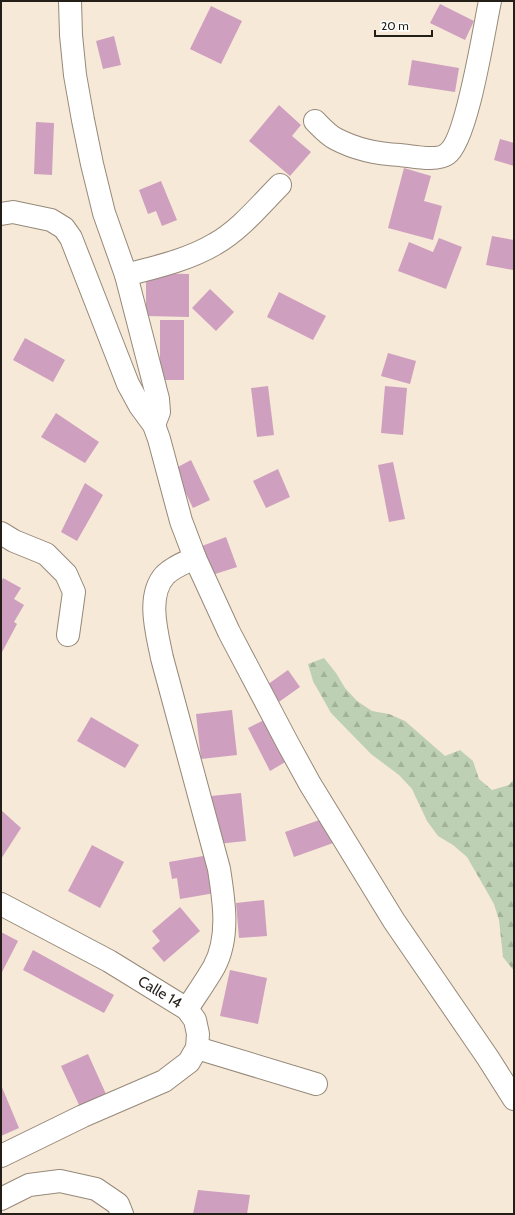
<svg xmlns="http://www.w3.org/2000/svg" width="515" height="1215" viewBox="0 0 515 1215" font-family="Cabin,sans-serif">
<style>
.forest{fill:url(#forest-firs)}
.building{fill:#ce9fbf}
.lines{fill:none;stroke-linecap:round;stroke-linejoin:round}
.minor-casing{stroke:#968979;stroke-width:24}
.minor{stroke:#fff;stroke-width:22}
.labels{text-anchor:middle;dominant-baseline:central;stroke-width:3;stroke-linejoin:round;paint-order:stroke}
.street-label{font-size:15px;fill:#241e18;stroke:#fff}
</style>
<defs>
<pattern id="forest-firs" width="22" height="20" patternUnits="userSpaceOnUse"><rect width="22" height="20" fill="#bdd0b3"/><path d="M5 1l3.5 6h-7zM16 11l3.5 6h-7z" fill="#a2b299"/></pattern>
</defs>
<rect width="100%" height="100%" fill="#f7e9d7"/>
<polygon class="forest" points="324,658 336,673 345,688 357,701 372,711 389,714 405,721 445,756 460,750 473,761 479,779 492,790 509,785 514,779 514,971 503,957 499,920 494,904 467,857 453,845 438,836 427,821 412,789 399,775 371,754 331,713 313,681 308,664"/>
<g class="building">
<polygon points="440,4 474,21 465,40 430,23"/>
<polygon points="211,6 242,21 221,64 190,49"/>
<polygon points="114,36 121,65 103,69 96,41"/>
<polygon points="412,60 459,68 455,92 408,85"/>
<polygon points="279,105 301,125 292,136 311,152 290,176 249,141"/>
<polygon points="36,122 54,123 52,175 34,174"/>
<polygon points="500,139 514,143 514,166 494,160"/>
<polygon points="404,168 431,176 424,201 442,206 433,240 388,228"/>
<polygon points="161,181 177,220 162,226 156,211 148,214 139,190"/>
<polygon points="492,236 514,240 513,270 486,265"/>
<polygon points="439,238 462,247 446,289 398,271 409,242 433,252"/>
<polygon points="146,273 189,274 189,317 146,316"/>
<polygon points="210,289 234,312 216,331 192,308"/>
<polygon points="279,292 326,316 313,340 267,317"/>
<rect x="160" y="320" width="24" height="60"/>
<polygon points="25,338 65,360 53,382 13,360"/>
<polygon points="388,353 416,361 410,384 381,376"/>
<polygon points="268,386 274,435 257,437 251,388"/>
<polygon points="385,386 407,388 403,435 381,433"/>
<polygon points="56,413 99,442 85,463 41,437"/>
<polygon points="191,460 210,500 193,508 174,469"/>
<polygon points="393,462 405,519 389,522 378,465"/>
<polygon points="278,469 290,497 266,508 253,481"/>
<polygon points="85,483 103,495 77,541 61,532"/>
<polygon points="226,537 237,567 212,575 202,546"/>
<polygon points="3,578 21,588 14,599 24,605 14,622 17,624 1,654 1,583"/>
<polygon points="288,670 300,687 276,704 264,687"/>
<polygon points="232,710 237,755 201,759 196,714"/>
<polygon points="91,717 139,745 125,768 77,741"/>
<polygon points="266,719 287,761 270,771 248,728"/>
<polygon points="241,793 246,841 217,844 211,796"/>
<polygon points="1,810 21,828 1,859"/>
<polygon points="328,817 336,842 294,857 285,832"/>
<polygon points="92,845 124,862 100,908 68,891"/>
<polygon points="209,855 215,893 180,899 177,878 172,879 169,862"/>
<polygon points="264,900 267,936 239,938 236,903"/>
<polygon points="180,907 200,931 164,962 152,948 160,941 152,931"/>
<polygon points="1,932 18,941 1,974"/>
<polygon points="33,950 114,995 104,1013 23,970"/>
<polygon points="230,970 267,978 258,1024 220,1016"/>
<polygon points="88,1054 106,1094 80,1107 61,1066"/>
<polygon points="1,1085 19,1128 1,1136"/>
<polygon points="198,1190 250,1195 247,1214 193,1214"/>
</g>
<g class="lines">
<defs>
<g id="minor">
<polyline points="70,1 71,35 75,75 83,120 92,164 104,213 126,275 158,399 159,412 154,425"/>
<path d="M315,121c6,6 13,14 21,18 19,10 42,15 64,16 12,1 37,7 47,-1 20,-13 37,-125 43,-153"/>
<polyline points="1,214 13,212 51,220 64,228 71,238 128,384 140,406 154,425 159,439 181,521 195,558 229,632 288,744 310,784 394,921 488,1058 514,1099"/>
<path d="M126,275c30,-8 62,-15 89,-31 25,-14 45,-39 65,-59"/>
<polyline points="1,533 14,541 46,554 66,574 74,592 68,635"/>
<polyline points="1,904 109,961 187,1009 195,1020 198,1034 197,1048 189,1062 164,1081 83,1116 1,1156"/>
<path d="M187,1009c9,-14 19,-28 27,-42 16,-30 10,-66 5,-98l-57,-211c-5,-25 -16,-62 3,-83 8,-8 19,-12 30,-17"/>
<polyline points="197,1048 316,1084"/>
<polyline points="1,1199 29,1185 60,1181 96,1189 118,1204 122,1214"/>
</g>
</defs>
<use href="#minor" class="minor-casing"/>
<use href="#minor" class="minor"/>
</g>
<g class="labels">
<g class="street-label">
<text transform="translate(160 992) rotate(31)">Calle 14</text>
</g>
</g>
<rect width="515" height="1215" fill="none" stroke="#241e18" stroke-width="4"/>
<path d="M375 30v6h57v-6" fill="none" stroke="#241e18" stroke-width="2"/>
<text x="381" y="30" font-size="12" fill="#241e18" stroke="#ffffff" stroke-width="3" paint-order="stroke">20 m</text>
</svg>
